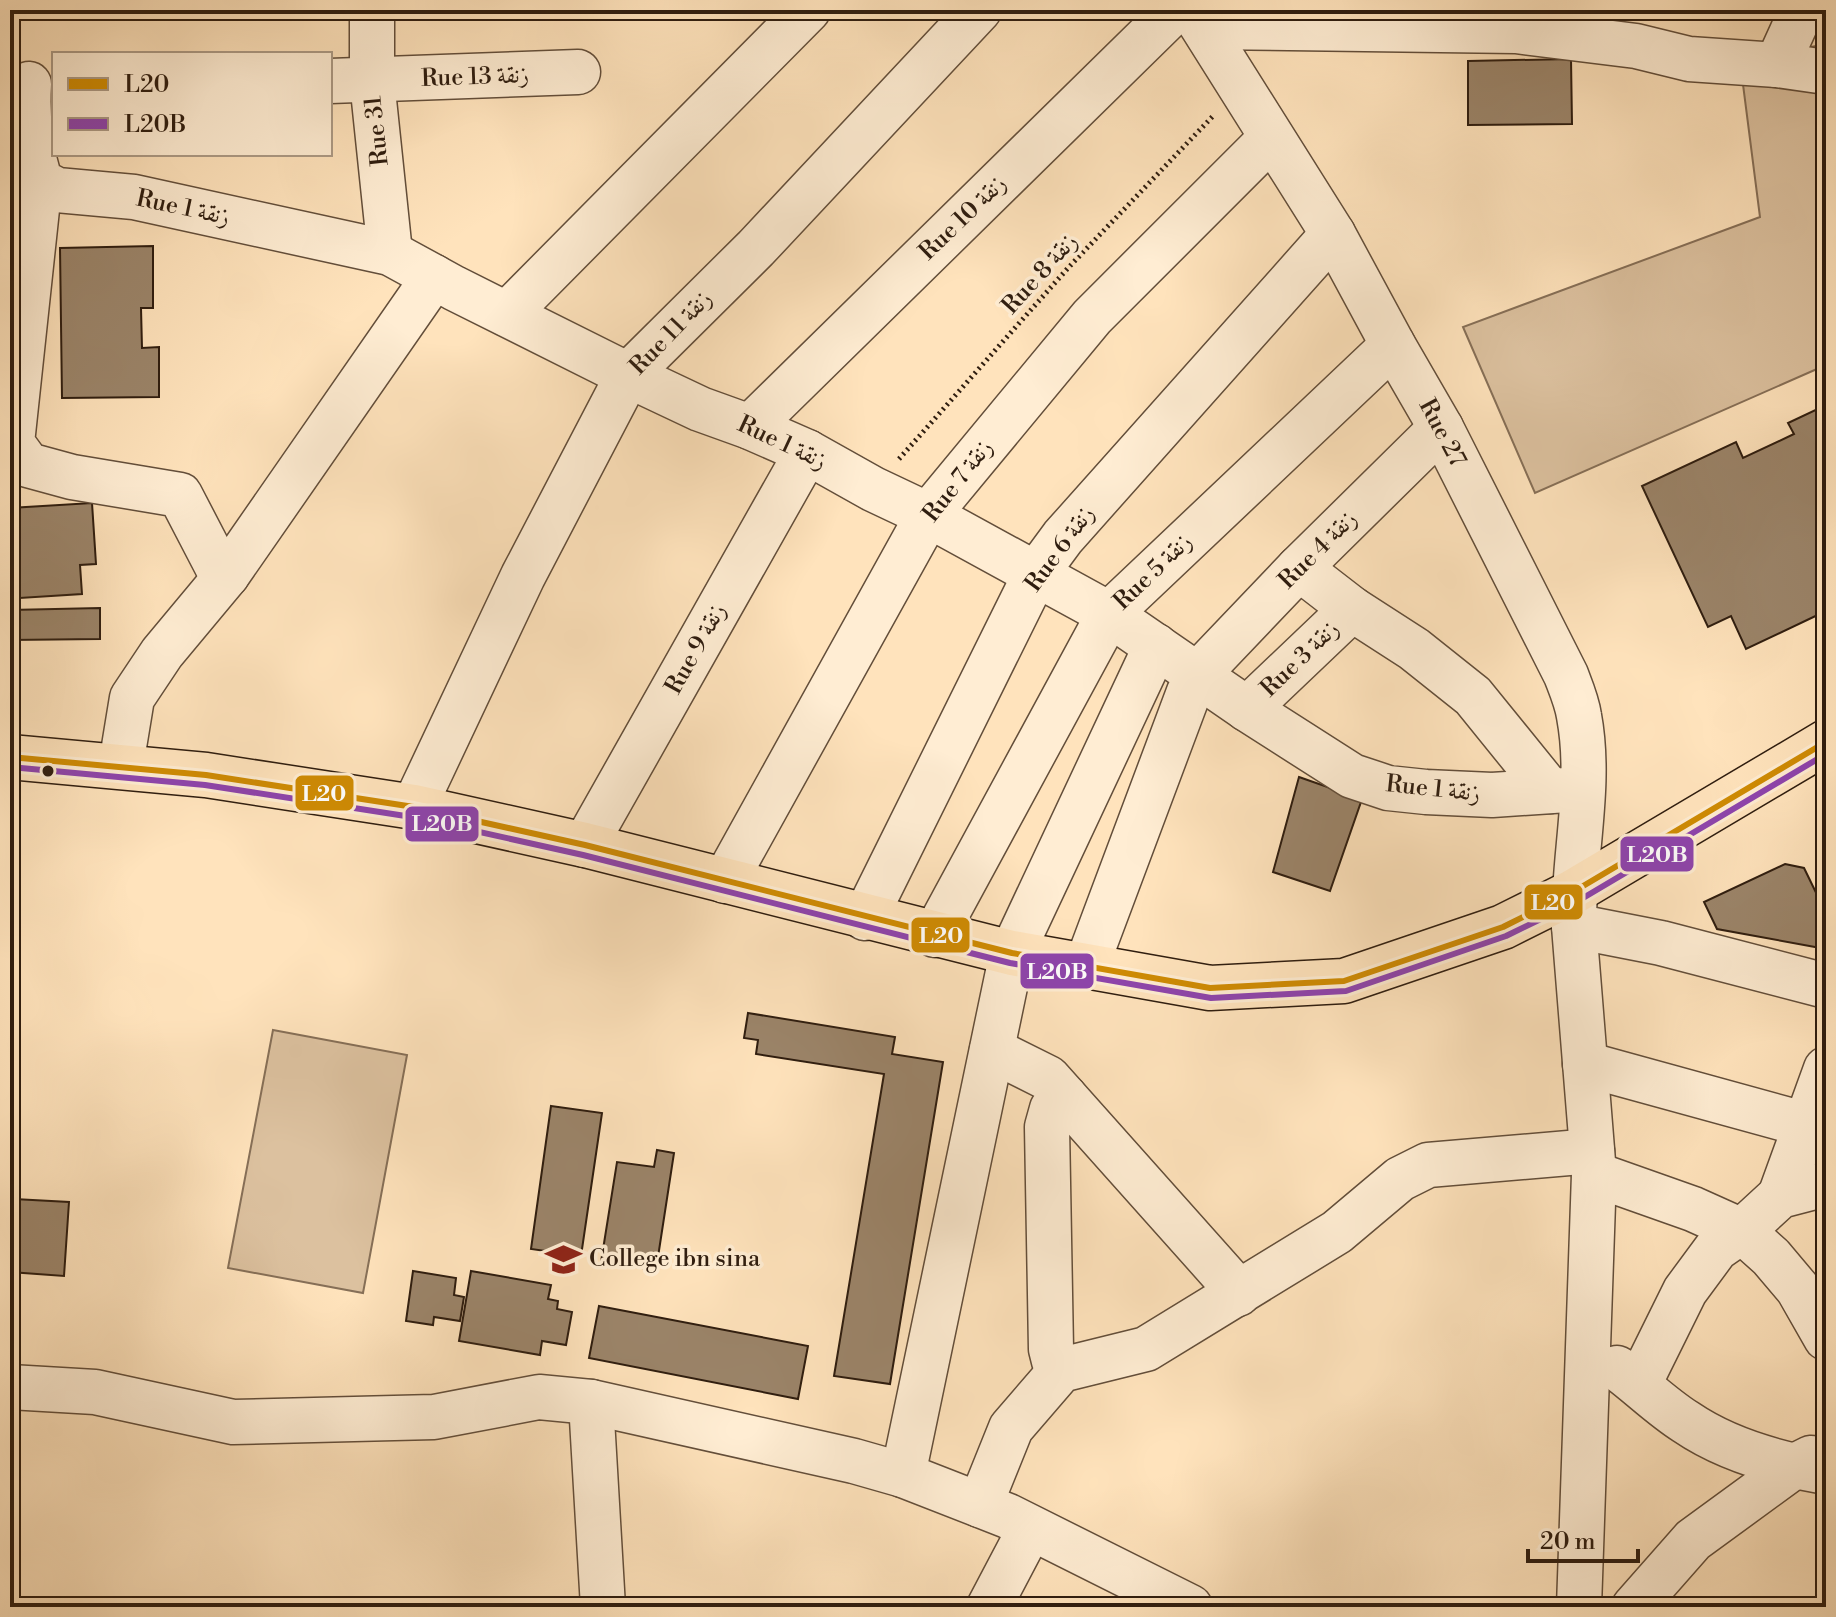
<svg xmlns="http://www.w3.org/2000/svg" width="1836" height="1617" viewBox="0 0 1836 1617" font-family="'Libre Bodoni',Amiri,serif">
<style>
.green{fill:#dcc19f;stroke:#866f57;stroke-width:2}
.building{fill:#9b8469;stroke:#2f1d0f;stroke-width:2}
.lines{fill:none;stroke-linecap:round;stroke-linejoin:round}
.minor-casing{stroke:#634e3a;stroke-width:47}
.major-casing{stroke:#2f1d0f;stroke-width:47}
.path{stroke:#2f1d0f;stroke-width:5;stroke-dasharray:2 4;stroke-linecap:butt}
.minor{stroke:#ffedd3;stroke-width:44}
.major{stroke:#ffe3bc;stroke-width:44}
.bus-1-casing{stroke:#ffedd3;stroke-width:12}
.bus-2-casing{stroke:#ffedd3;stroke-width:12}
.bus-1{stroke:#cf8b03;stroke-width:6}
.bus-2{stroke:#8e44ad;stroke-width:6}
.bus-dot{fill:#2f1d0f;stroke:#ffedd3;stroke-width:3}
.labels{text-anchor:middle;dominant-baseline:central;stroke-width:7;stroke-linejoin:round;paint-order:stroke}
.street-label{font-size:24px;fill:#2f1d0f;stroke:#ffedd3}
.poi-label{font-size:24px;fill:#2f1d0f;stroke:#ffedd3;text-anchor:start}
.line-badge{stroke:#ffedd3;stroke-width:3}
.badge-label{font-size:22px;text-anchor:middle;font-weight:bold;fill:#fff}
</style>
<rect width="100%" height="100%" fill="#ffe3bc"/>
<filter id="stains"><feTurbulence type="fractalNoise" baseFrequency=".0025" numOctaves="4"/><feColorMatrix values="0 0 0 0 .2 0 0 0 0 .09 0 0 0 0 .02 0 0 0 .5 -.17"/></filter>
<radialGradient id="worn" r=".72"><stop offset=".6" stop-color="#630" stop-opacity="0"/><stop offset="1" stop-color="#630" stop-opacity=".3"/></radialGradient>
<g class="green">
<polygon points="1826,44 1826,365 1535,493 1463,327 1760,217 1740,61"/>
<polygon points="273,1030 407,1055 363,1293 228,1268"/>
</g>
<g class="building">
<polygon points="1571,59 1572,124 1468,125 1468,61"/>
<polygon points="153,246 153,308 141,308 142,348 159,347 159,397 62,398 60,248"/>
<polygon points="1826,405 1826,611 1746,649 1731,616 1708,627 1642,486 1736,442 1743,458 1794,434 1788,423"/>
<polygon points="92,503 96,564 80,565 82,594 20,598 18,570 10,570 10,508"/>
<polygon points="100,608 100,639 10,640 10,610"/>
<polygon points="1299,777 1362,799 1330,891 1273,872"/>
<polygon points="1785,864 1804,868 1823,907 1826,907 1826,949 1717,929 1704,902"/>
<polygon points="748,1013 895,1037 892,1054 943,1062 890,1384 834,1376 884,1074 756,1054 758,1040 744,1038"/>
<polygon points="551,1106 602,1113 581,1256 531,1249"/>
<polygon points="657,1150 674,1153 656,1270 601,1262 617,1162 654,1167"/>
<polygon points="14,1199 69,1202 64,1276 10,1272"/>
<polygon points="413,1271 456,1278 454,1295 464,1297 460,1321 434,1317 433,1325 406,1321"/>
<polygon points="471,1271 551,1285 548,1299 558,1301 557,1309 572,1312 566,1345 542,1341 540,1355 459,1341"/>
<polygon points="599,1306 808,1346 798,1399 589,1358"/>
</g>
<g class="lines">
<defs>
<g id="minor">
<polyline points="372,10 372,81 390,253"/>
<path d="M1192,10l141,224 60,111 48,83 125,247c5,13 11,27 13,41 13,69 -6,141 -5,210l20,248 -15,433"/>
<polyline points="1204,27 1516,31 1636,46 1689,59 1777,65 1826,72"/>
<polyline points="1777,65 1802,10"/>
<polyline points="330,81 578,72"/>
<path d="M29,84c-2,34 1,64 11,97l17,9 77,7 256,56 64,35 174,87 72,34 50,18 57,25 66,37 55,26 181,99 138,95 105,67 36,12 38,4 66,3 90,-6"/>
<polyline points="40,181 12,443 28,465 72,477 180,495 219,570 227,575"/>
<polyline points="507,314 808,10"/>
<polyline points="750,427 1175,10"/>
<polyline points="1299,568 1352,609 1414,649 1473,696 1550,791"/>
<polyline points="1197,675 1299,568 1441,428"/>
<polyline points="1247,709 1352,609"/>
<polyline points="121,765 132,698 162,653 227,575 434,277"/>
<polyline points="414,807 523,576 628,375 756,248 979,10"/>
<polyline points="585,845 807,452"/>
<polyline points="725,881 928,515 1092,317 1271,138"/>
<polyline points="865,918 1035,575 1063,537 1333,234"/>
<polyline points="1574,926 1661,943 1826,986"/>
<polyline points="935,935 1109,614 1393,345"/>
<polyline points="1086,967 1189,692"/>
<polyline points="992,1050 1048,1078 1229,1281 1238,1294"/>
<polyline points="1585,1064 1807,1125"/>
<polyline points="1594,1174 1693,1209 1742,1231 1771,1257 1798,1289 1826,1338"/>
<polyline points="1780,1196 1826,1069"/>
<path d="M1617,1368c23,17 45,39 69,54 41,28 92,42 140,50"/>
<polyline points="1061,1370 1054,1361 1051,1349 1047,1127 1052,1109 1065,1097"/>
<polyline points="1639,1384 1685,1291 1716,1249 1742,1231 1780,1196 1826,1184"/>
<polyline points="10,1387 95,1392 233,1422 434,1417 539,1397 591,1402 854,1461 903,1475 1008,1516 1190,1607"/>
<polyline points="591,1402 603,1607"/>
<polyline points="903,1475 1012,953 1156,646"/>
<polyline points="980,1505 1011,1428 1061,1370 1146,1349 1337,1232 1400,1179 1428,1165 1592,1151"/>
<polyline points="989,1607 1030,1529"/>
<polyline points="1634,1607 1693,1540 1793,1467 1811,1458"/>
</g>
<polyline id="major" points="10,757 206,775 414,807 585,845 1012,953 1210,988 1344,981 1503,927 1573,892 1826,742"/>
</defs>
<use href="#minor" class="minor-casing"/>
<use href="#major" class="major-casing"/>
<polyline class="path" points="899,459 1068,268 1214,115"/>
<use href="#minor" class="minor"/>
<use href="#major" class="major"/>
<defs>
<polyline id="bus-1" points="10,757 206,775 414,807 585,845 1012,953 1210,988 1344,981 1503,927 1573,892 1826,742"/>
<polyline id="bus-2" points="10,767 205,785 412,817 583,855 1010,963 1211,998 1346,991 1506,936 1578,901 1826,754"/>
</defs>
<use href="#bus-1" class="bus-1-casing"/>
<use href="#bus-2" class="bus-2-casing"/>
<use href="#bus-1" class="bus-1"/>
<use href="#bus-2" class="bus-2"/>
</g>
<defs>
<symbol id="school-bare" viewBox="-9 -9 18 18"><path d="M0-5L7-2L0 1L-7-2ZM-4 1L0 2.5L4 1V4Q0 6-4 4Z" fill="#8f2418" stroke="#ffedd3" stroke-width="2.5" paint-order="stroke"/></symbol>
</defs>
<g fill-rule="evenodd">
<use href="#school-bare" x="538" y="1234" width="51" height="51"/>
</g>
<circle class="bus-dot" cx="48" cy="771" r="7"/>
<g class="labels">
<g class="street-label">
<text transform="translate(475 77) rotate(-2)">Rue 13 زنقة</text>
<text transform="translate(377 131) rotate(-96)">Rue 31</text>
<text transform="translate(183 208) rotate(12)">Rue 1 زنقة</text>
<text transform="translate(963 218) rotate(-44)">Rue 10 زنقة</text>
<text transform="translate(1040 274) rotate(-48)">Rue 8 زنقة</text>
<text transform="translate(671 333) rotate(-46)">Rue 11 زنقة</text>
<text transform="translate(1442 433) rotate(62)">Rue 27</text>
<text transform="translate(782 443) rotate(25)">Rue 1 زنقة</text>
<text transform="translate(958 481) rotate(-52)">Rue 7 زنقة</text>
<text transform="translate(1060 549) rotate(-54)">Rue 6 زنقة</text>
<text transform="translate(1318 550) rotate(-45)">Rue 4 زنقة</text>
<text transform="translate(1153 572) rotate(-44)">Rue 5 زنقة</text>
<text transform="translate(696 649) rotate(-61)">Rue 9 زنقة</text>
<text transform="translate(1300 659) rotate(-44)">Rue 3 زنقة</text>
<text transform="translate(1433 789) rotate(6)">Rue 1 زنقة</text>
</g>
<g class="poi-label">
<text x="589" y="1259">College ibn sina</text>
</g>
</g>
<g class="line-badge">
<rect x="294" y="774" width="61" height="38" rx="8" fill="#cf8b03"/>
<rect x="404" y="805" width="76" height="38" rx="8" fill="#8e44ad"/>
<rect x="1619" y="835" width="76" height="38" rx="8" fill="#8e44ad"/>
<rect x="1523" y="883" width="61" height="38" rx="8" fill="#cf8b03"/>
<rect x="910" y="916" width="61" height="38" rx="8" fill="#cf8b03"/>
<rect x="1019" y="952" width="76" height="38" rx="8" fill="#8e44ad"/>
</g>
<g class="badge-label">
<text x="324" y="801">L20</text>
<text x="442" y="831">L20B</text>
<text x="1657" y="862">L20B</text>
<text x="1553" y="910">L20</text>
<text x="941" y="943">L20</text>
<text x="1057" y="979">L20B</text>
</g>
<rect width="1836" height="1617" fill="none" stroke="#ffe3bc" stroke-width="40"/>
<rect x="12" y="12" width="1812" height="1593" fill="none" stroke="#2f1d0f" stroke-width="4"/>
<rect x="20" y="20" width="1796" height="1577" fill="none" stroke="#2f1d0f" stroke-width="2"/>
<rect x="52" y="52" width="280" height="104" fill="#ffedd3" stroke="#ac9a85" stroke-width="2"/>
<rect x="68" y="78" width="40" height="12" fill="#cf8b03" stroke="#ac9a85" stroke-width="2"/>
<text x="124" y="92" font-size="24" fill="#2f1d0f">L20</text>
<rect x="68" y="118" width="40" height="12" fill="#8e44ad" stroke="#ac9a85" stroke-width="2"/>
<text x="124" y="132" font-size="24" fill="#2f1d0f">L20B</text>
<path d="M1528 1549v12h110v-12" fill="none" stroke="#2f1d0f" stroke-width="4"/>
<text x="1540" y="1549" font-size="24" fill="#2f1d0f" stroke="#ffedd3" stroke-width="6" paint-order="stroke">20 m</text>
<rect width="100%" height="100%" filter="url(#stains)"/>
<rect width="100%" height="100%" fill="url(#worn)"/>
</svg>
